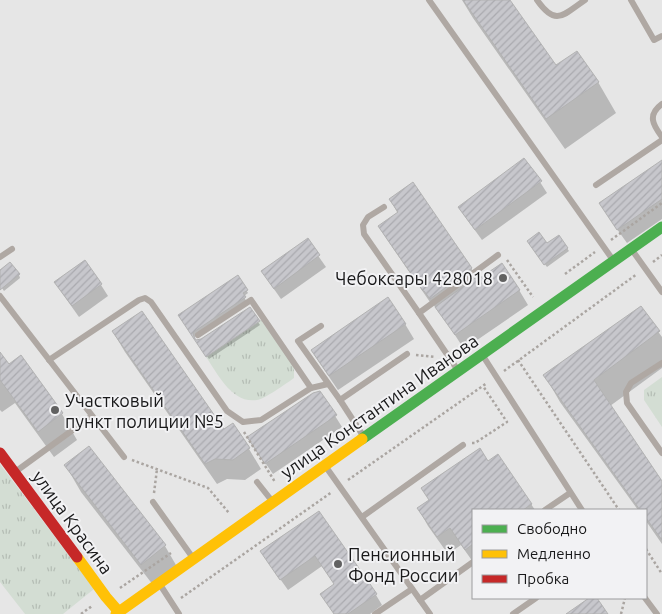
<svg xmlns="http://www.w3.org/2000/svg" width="662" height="614" viewBox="0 0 662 614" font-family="Ubuntu,sans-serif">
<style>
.grass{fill:url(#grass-tufts)}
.shadow{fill:#0003}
.building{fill:url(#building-hatch);stroke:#b2b2b2}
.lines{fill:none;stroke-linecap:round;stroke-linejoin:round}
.path{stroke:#aaa5a1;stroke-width:2.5;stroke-dasharray:2.5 2.5;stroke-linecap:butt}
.lane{stroke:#afa8a3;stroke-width:6}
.fast{stroke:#4caf50;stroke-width:11}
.slow{stroke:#ffc107;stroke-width:11}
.jam{stroke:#c62828;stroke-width:11}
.poi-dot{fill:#616161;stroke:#f2f2f4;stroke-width:2}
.labels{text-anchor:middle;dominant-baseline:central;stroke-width:4;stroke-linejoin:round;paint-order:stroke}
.poi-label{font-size:18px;fill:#19191a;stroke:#f2f2f4;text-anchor:start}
.street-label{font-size:18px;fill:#19191a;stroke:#f2f2f4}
</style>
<defs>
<pattern id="grass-tufts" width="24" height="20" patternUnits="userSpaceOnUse" patternTransform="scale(1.25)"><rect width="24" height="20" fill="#d3ddd3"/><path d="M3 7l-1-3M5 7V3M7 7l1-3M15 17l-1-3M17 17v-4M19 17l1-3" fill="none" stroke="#b5bdb5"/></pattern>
<pattern id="building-hatch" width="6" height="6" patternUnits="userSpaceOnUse" patternTransform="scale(1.25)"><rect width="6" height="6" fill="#c7c7cc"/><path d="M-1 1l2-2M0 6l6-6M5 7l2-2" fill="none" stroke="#aaaaaf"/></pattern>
</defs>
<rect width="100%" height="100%" fill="#e6e6e6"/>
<g class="grass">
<path d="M261,320l33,46v12c-7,5 -31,22 -37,22 -25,4 -39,-26 -51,-43z"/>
<polygon points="662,377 662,427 644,400 644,390"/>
<polygon points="0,464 94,589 63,614 25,614 0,582"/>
</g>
<g class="shadow">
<polygon points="462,0 509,0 556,67 598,82 616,113 565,149 473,18"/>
<polygon points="662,162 662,219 627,243 609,218"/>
<polygon points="540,182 547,193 482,240 466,218 459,207"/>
<polygon points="390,199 471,268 477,278 519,290 528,305 464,349 440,312 439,313 433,304 432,305 388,241 379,227 398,214"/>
<polygon points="307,240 326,267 281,299 269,282"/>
<polygon points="530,244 547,245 567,248 569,251 547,267"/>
<polygon points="84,261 101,285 108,296 79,317 62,293 56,282"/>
<polygon points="0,271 19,275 20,278 4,291 0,285"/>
<polygon points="238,277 248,293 244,296 246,301 197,334 195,338 179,315"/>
<polygon points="641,308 662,337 662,368 610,406 662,483 662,544 646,521 646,510 638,510 560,402 545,376"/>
<polygon points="249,309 260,325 209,359 196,341 201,340"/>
<polygon points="405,324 414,339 338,390 321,365 312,351"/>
<polygon points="113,332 223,431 232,425 249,449 261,469 245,480 227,479 217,484 125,352"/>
<polygon points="0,354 9,366 21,357 62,414 77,440 54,457 15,403 2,412 0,410"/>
<polygon points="320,392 342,427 273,474 255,448"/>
<polygon points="89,448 165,546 180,572 157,590 81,492 66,466"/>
<polygon points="488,462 531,504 535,510 473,510 473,562 461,545 448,554 428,526 418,508"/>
<polygon points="318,513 376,595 382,605 370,614 334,614 322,595 335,585 322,566 288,590 268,562"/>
</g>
<g class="building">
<polygon points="463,0 510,0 556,65 577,51 599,82 546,119"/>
<polygon points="524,158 542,181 475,230 458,207"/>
<polygon points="662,160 662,199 617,230 599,203"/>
<polygon points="413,182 472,268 430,299 424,291 423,291 378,226 398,212 389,199"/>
<polygon points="539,232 547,243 559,235 568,248 544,265 527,241"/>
<polygon points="308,238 320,255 274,289 261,271"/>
<polygon points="85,260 102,284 72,306 54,282"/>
<polygon points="10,262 20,274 0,290 0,270"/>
<polygon points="502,263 520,290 455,335 435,307 478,276 480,278"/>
<polygon points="238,275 248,290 243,293 246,297 195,331 193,333 194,337 196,340 201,339 250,307 260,321 206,357 178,315"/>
<polygon points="388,297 406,324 329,376 311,350"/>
<polygon points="641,306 660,331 594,380 662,481 662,540 646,518 646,510 640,510 543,375"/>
<polygon points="142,311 224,429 233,423 250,448 233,460 215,459 205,464 112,331"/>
<polygon points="0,352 9,364 21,355 63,413 38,432 0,380"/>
<polygon points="320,391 337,415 265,464 247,437 313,393"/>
<polygon points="89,446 166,545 141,565 64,465"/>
<polygon points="480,448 488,461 498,454 532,504 523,510 473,510 473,544 465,550 450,528 437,537 417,508 429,500 421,488"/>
<polygon points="319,511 377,594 348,614 334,614 320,594 334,584 315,556 280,580 260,551"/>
<polygon points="589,598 597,598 608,614 566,614"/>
</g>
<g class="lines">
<g class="path">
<polyline points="611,240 662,203"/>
<polyline points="507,260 533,297"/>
<polyline points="653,262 662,255"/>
<polyline points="565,274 595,252"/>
<polyline points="416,355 435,357"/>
<polyline points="518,360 619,510"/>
<polyline points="504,371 637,274"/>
<polyline points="244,432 275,482"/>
<polyline points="472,443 475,443 507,422 483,386"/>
<polyline points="132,460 208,488 229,513"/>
<polyline points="348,480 487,383"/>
<polyline points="154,493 157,469"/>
<polyline points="646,549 662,574"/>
<polyline points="120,588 171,553"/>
<polyline points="181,598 332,492"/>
<polyline points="81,614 92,606"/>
<polyline points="621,614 625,598"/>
</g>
<g class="lane">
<polyline points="429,0 613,260"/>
<path d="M537,0c19,27 26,15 48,0"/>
<polyline points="631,0 654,40 662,36"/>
<path d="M662,104c-15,11 -9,21 0,33"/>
<polyline points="596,185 662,140"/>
<polyline points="384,207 368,217 363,225 364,234 419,313"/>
<polyline points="632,250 662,292"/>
<polyline points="0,257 12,249"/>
<polyline points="0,296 124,457"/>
<polyline points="321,326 298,341 340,400 407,354"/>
<polyline points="198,335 251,300 311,388"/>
<polyline points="483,356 582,510"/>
<polyline points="49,360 139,300 145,298 151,302 227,411 243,422 261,420 311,388 328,384"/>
<polyline points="662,363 631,383 626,392 627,403 662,453"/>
<polyline points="457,369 419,313 498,255"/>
<polyline points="340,400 364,437"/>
<polyline points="326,467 430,614"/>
<polyline points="15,472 92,416"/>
<polyline points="257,482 272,501"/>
<polyline points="153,502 193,558"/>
<polyline points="545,510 570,493"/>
<polyline points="362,517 463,445"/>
<polyline points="159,583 179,614"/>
<polyline points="645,598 657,614"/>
<polyline points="420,600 473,562"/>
<polyline points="375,614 412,589"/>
<polyline points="513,614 536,598"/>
</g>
<polyline class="fast" points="362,439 662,227"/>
<g class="slow">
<polyline points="77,557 106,597 119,612"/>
<polyline points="116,614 362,439"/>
</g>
<polyline class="jam" points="0,453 77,557"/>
</g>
<g class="poi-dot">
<circle cx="503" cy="278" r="5"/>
<circle cx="55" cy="410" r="5"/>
<circle cx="338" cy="564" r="5"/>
</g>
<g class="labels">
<g class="poi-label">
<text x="493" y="278" text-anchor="end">Чебоксары 428018</text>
<text x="65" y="400">Участковый<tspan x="65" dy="21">пункт полиции №5</tspan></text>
<text x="348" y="554">Пенсионный<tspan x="348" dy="21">Фонд России</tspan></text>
</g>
<g class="street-label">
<text transform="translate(379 406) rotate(-35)">улица Константина Иванова</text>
<text transform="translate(73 522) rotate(54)">улица Красина</text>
</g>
</g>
<rect x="472" y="509" width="175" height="90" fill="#f2f2f4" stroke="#9b9b9d"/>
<rect x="482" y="525" width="25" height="8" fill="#4caf50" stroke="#9b9b9d"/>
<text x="517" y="534" font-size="15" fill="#19191a">Свободно</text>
<rect x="482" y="550" width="25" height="8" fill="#ffc107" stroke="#9b9b9d"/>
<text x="517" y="559" font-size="15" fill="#19191a">Медленно</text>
<rect x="482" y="575" width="25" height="8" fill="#c62828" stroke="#9b9b9d"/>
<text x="517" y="584" font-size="15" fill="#19191a">Пробка</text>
</svg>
